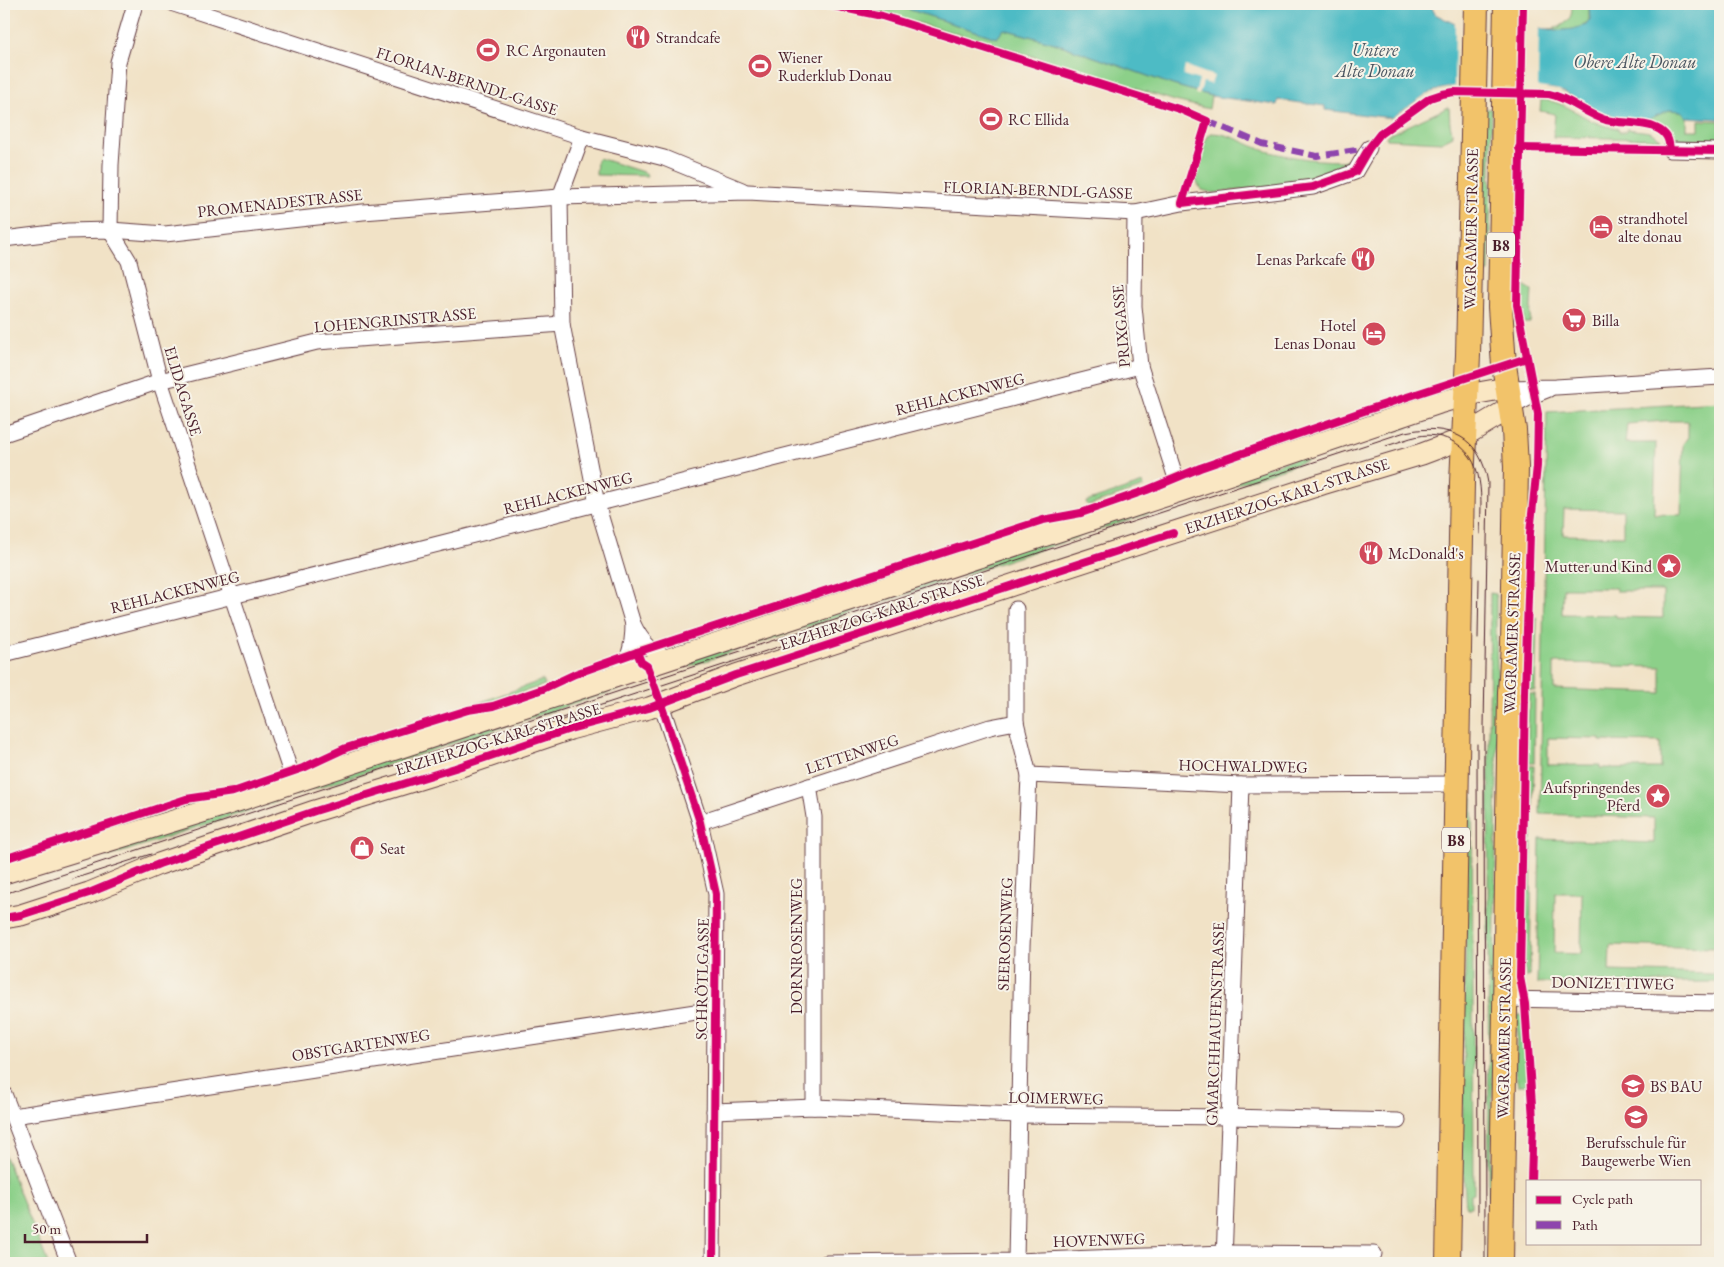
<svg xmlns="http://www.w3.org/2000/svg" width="1724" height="1267" viewBox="0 0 1724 1267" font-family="'EB Garamond',serif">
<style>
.green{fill:#8cd089;stroke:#6b785a;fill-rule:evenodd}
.water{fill:#4dbbc5;stroke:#4c6d78}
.pier{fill:#f1e2c6}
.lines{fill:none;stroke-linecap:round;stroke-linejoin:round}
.minor-casing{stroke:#633c42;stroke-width:17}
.secondary-casing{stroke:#633c42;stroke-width:23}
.primary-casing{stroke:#633c42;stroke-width:26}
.minor{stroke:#fff;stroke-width:15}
.secondary{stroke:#fae7c3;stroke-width:21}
.primary{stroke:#f2c36a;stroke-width:24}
.tram{stroke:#4a1f2b;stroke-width:1}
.quiet{stroke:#8e44ad;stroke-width:6;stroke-dasharray:12 6;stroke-linecap:butt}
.cycleway-casing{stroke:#f7f3e8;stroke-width:11}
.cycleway{stroke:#d6006c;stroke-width:8}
.labels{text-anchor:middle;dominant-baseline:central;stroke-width:4;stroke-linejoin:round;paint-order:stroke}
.shield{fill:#f7f3e8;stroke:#7e5f64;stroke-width:1}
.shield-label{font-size:15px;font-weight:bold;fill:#4a1f2b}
.poi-label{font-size:16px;fill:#4a1f2b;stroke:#f7f3e8;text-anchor:start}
.street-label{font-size:16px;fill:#4a1f2b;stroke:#f7f3e8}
.water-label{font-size:18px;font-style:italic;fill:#4b5661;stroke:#f7f3e8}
</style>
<rect width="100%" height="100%" fill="#f7f3e8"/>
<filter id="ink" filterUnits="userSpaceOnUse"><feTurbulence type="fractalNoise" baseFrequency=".02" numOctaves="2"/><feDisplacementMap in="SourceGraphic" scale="10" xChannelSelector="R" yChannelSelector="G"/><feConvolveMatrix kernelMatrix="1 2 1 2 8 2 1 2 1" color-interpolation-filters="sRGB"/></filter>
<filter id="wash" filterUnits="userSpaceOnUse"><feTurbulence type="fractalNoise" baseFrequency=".0096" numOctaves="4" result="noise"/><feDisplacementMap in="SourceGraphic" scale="20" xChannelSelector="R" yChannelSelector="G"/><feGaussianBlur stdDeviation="1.12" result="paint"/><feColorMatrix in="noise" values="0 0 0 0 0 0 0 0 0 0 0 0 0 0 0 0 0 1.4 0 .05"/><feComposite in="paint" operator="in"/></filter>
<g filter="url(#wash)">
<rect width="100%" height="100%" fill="#f1e2c6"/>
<g class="green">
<polygon points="849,4 892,4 997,38 1004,29 1058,44 1173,85 1211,96 1209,109 1175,101 990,43"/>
<path d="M1571,4h18v18c-9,8 -28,10 -40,7 14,-1 26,-10 22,-25z"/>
<path d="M1541,100c30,1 44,25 76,28l3,4h5l2,-3 23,3 11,7 -108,-2 2,-23 -15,-3z"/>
<polygon points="1449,107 1450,124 1453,136 1441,142 1387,139 1386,136"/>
<path d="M1630,107l51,4 6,6v13h12v-10l21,1v19l-44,-1c-10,-14 -22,-18 -38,-20z"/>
<polygon points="1485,109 1492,109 1491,176 1489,176 1489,178 1491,179 1489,272 1485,272 1483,245"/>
<path d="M1211,133c19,0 35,11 52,17 32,9 57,11 90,11l-1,6 -36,15 -103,11 -11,-3c-2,-3 -5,-7 -7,-11 -3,-11 8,-38 16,-46z"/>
<polygon points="599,158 646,173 647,176 596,175 597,160"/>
<polygon points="1521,287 1527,287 1532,290 1530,323 1524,323 1521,305"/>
<path d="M1720,402v580l-183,1 3,-144 114,4v-25l-114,-4 7,-402zM1665,421h23v16l-5,7 -2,71 -27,-1 2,-71h-31l2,-19zM1564,509l59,1v26l-60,-1zM1563,588h53v3h47v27l-47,-1v-2l-54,-1zM1554,663l59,1v2l48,1v26l-107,-4zM1548,738l52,1v2l60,1v26h-60v-3h-52zM1555,893h27l-1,61 -27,-1zM1610,945l105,3 -1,26 -105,-3z"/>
<polygon points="1407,422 1408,427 699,663 655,676 652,668"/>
<polygon points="1143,483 1144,487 1088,506 1086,502"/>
<polygon points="1490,593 1496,594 1496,636 1498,695 1491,1205 1489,1205 1488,903"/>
<polygon points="1532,618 1537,618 1535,691 1529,690"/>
<polygon points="631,676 634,684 107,857 105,848"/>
<polygon points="543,680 545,685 484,704 473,705"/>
<polygon points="1529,694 1535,694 1534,763 1527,763"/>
<polygon points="1527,766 1534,766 1532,840 1526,840"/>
<polygon points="1472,793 1474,1193 1471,1194 1471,1207 1466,1207 1462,1156 1468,794"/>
<polygon points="1526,843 1532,843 1530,974 1526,977 1524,959"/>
<polygon points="1518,1015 1522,1015 1527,1042 1527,1085 1518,1085 1515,1070"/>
<polygon points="4,1154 48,1263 4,1263"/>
</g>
<polygon class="water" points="892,4 1430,4 1435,14 1455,24 1515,28 1549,29 1555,31 1573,29 1586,25 1590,20 1589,4 1720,4 1720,119 1687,117 1681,111 1669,110 1647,120 1616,117 1597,111 1564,92 1553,89 1459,86 1441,89 1427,94 1392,118 1325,110 1325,106 1278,100 1277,105 1211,96 1173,85 1058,44 1004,29 997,38"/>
<g class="pier">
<polygon points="1455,21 1539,26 1538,87 1559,90 1596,111 1606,115 1652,121 1647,122 1605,117 1590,111 1563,94 1553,91 1459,88 1441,91 1428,96 1393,120 1389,120 1427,94 1454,86"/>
<polygon points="1185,66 1214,76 1211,84 1203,82 1199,95 1195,94 1199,80 1183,75"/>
</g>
</g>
<g filter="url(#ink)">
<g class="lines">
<defs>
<g id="minor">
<polyline points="135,4 118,62 111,165 110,230 129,261 160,381 294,782"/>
<polyline points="174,4 582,137 664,158 742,190"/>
<path d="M582,137l-22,60 2,127 35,180 36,120c7,15 22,35 40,33"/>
<polyline points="1670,150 1720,151"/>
<polyline points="1135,213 1134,306 1140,366 1180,491"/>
<polyline points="4,239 68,231 110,230 165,234 363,212 560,197 748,192 1135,213 1182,203 1313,187 1355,172 1369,148"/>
<polyline points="1506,388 1556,387 1720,377"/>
<polyline points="1510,408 1534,395 1549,389"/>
<polyline points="4,434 160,381 317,342 562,324"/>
<polyline points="1016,609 1016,722 1029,775 1022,947 1016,1261"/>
<polyline points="4,654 1140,366"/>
<path d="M614,677c15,-12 19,-34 19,-53"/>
<polyline points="661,704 700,822 716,894 713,1263"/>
<polyline points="1029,775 1241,785 1457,784"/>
<polyline points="809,786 814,817 814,1107"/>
<polyline points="700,822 990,727 1016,722"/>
<polyline points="1505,999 1720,1003"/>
<polyline points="4,1094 69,1263"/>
<polyline points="714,1111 814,1107 1018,1115 1230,1117 1398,1121"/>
<polyline points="13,1116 715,1009"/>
<polyline points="1224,1261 1241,785"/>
<polyline points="826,1263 1016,1261 1224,1253 1374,1254"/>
</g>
<g id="secondary">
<polyline points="4,873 225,805 1180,491 1439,403 1467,395 1506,388"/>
<polyline points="4,918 21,915 89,893 159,864 315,811 455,768 570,729 649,708 736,675 1322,484 1422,454 1454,442 1510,408"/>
</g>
<g id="primary">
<polyline points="1448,1263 1462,482 1468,355 1476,4"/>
<polyline points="1501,1263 1510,692 1513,645 1516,467 1514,430 1504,365 1500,307 1506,4"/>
</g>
</defs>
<use href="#minor" class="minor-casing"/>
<use href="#secondary" class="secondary-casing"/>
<use href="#primary" class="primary-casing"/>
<use href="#minor" class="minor"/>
<use href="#secondary" class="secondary"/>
<use href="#primary" class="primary"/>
<g class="tram">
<path d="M1386,446c11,-3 22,-8 33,-10 10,-2 22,0 31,4 37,17 31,60 30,94"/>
<polyline points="1478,639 1479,579"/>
<polyline points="510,735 906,605"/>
<polyline points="1477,744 1478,1214"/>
<polyline points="73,879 151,854"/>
<path d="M4,894l1401,-462c43,-9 76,4 83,51l-4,245 1,535"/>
</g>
<polyline class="quiet" points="1207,121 1262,144 1317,156 1369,148"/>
<defs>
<g id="cycleway">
<path d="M824,4l58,12 300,94 25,11 -25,82 131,-16 42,-15 14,-24 11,-14 50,-36 12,-4 12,-2 95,2c21,4 36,20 57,26 16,4 35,1 50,8 11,5 13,11 14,22"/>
<polyline points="1523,4 1517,305 1538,414 1537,466 1530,533 1525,692 1520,977 1525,1004 1533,1119 1531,1181"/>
<polyline points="1519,148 1720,151"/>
<polyline points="637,652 641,662 647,666 661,704 700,822 716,894 713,1263"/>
<polyline points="4,859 186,799 233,792 303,768 346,748 468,710 493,706 543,689 575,674 637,652 1043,520 1081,513 1147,490 1200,468 1367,410 1527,358"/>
<polyline points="4,918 21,915 89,893 159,864 315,811 455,768 570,729 649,708 736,675 1173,533"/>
</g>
</defs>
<use href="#cycleway" class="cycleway-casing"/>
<use href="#cycleway" class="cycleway"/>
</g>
</g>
<defs>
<symbol id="restaurant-disc" viewBox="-11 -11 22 22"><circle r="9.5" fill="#d1495b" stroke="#f7f3e8"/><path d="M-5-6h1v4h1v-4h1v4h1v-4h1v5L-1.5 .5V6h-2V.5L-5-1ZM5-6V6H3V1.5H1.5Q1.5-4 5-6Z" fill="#fff"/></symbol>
<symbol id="stadium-disc" viewBox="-11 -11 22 22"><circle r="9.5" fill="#d1495b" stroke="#f7f3e8"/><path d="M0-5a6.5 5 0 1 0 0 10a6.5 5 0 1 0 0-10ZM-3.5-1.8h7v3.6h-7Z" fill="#fff"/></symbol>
<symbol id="hotel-disc" viewBox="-11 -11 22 22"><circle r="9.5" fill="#d1495b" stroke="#f7f3e8"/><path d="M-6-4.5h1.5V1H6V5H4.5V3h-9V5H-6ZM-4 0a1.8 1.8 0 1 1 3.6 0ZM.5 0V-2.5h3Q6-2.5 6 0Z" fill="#fff"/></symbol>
<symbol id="supermarket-disc" viewBox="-11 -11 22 22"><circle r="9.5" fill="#d1495b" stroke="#f7f3e8"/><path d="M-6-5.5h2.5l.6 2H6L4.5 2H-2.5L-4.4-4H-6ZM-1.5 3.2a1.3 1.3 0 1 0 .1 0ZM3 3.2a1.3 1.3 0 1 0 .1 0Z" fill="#fff"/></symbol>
<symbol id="sight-disc" viewBox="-11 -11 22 22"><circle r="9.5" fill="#d1495b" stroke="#f7f3e8"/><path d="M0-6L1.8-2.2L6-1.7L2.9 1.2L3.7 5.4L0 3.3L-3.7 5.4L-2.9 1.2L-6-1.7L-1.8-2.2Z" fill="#fff"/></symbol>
<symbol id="shop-disc" viewBox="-11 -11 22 22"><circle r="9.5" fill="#d1495b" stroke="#f7f3e8"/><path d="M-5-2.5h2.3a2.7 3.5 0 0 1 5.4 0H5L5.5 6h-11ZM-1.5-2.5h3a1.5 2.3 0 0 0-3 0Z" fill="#fff"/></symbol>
<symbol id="school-disc" viewBox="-11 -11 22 22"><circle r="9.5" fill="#d1495b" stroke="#f7f3e8"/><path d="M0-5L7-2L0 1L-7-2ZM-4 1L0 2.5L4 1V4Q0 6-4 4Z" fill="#fff"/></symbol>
</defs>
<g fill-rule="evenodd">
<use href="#restaurant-disc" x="624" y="23" width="28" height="28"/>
<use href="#stadium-disc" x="474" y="36" width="28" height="28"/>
<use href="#stadium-disc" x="746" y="52" width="28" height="28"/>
<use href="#stadium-disc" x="977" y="105" width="28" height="28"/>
<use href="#hotel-disc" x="1587" y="213" width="28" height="28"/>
<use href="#restaurant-disc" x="1349" y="245" width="28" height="28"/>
<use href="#supermarket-disc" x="1560" y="306" width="28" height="28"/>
<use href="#hotel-disc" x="1360" y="320" width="28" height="28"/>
<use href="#restaurant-disc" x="1357" y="539" width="28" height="28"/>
<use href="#sight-disc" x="1655" y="552" width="28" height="28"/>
<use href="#sight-disc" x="1644" y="782" width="28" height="28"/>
<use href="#shop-disc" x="348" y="834" width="28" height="28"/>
<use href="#school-disc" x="1619" y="1072" width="28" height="28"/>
<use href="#school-disc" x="1622" y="1103" width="28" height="28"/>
</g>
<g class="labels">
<g class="shield">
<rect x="1487" y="232.5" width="28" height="25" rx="4"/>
<rect x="1442" y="827.5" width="28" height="25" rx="4"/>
</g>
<g class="shield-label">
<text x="1501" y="245">B8</text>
<text x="1456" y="840">B8</text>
</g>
<g class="poi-label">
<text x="656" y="37">Strandcafe</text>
<text x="506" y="50">RC Argonauten</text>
<text x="778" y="57">Wiener<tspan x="778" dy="18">Ruderklub Donau</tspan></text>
<text x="1008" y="119">RC Ellida</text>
<text x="1618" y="218">strandhotel<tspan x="1618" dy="18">alte donau</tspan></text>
<text x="1346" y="259" text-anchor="end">Lenas Parkcafe</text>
<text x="1592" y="320">Billa</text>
<text x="1356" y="325" text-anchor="end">Hotel<tspan x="1356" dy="18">Lenas Donau</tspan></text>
<text x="1388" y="553">McDonald's</text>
<text x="1652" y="566" text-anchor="end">Mutter und Kind</text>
<text x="1640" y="787" text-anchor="end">Aufspringendes<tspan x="1640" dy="18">Pferd</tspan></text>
<text x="380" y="848">Seat</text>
<text x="1650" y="1086">BS BAU</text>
<text x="1636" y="1142" text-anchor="middle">Berufsschule für<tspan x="1636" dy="18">Baugewerbe Wien</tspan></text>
</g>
<g class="street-label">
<text transform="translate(467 81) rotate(18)">FLORIAN-BERNDL-GASSE</text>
<text transform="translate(1038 190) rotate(2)">FLORIAN-BERNDL-GASSE</text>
<text transform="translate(280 203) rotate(-6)">PROMENADESTRASSE</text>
<text transform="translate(1471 229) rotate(-89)">WAGRAMER STRASSE</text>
<text transform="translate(395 320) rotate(-5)">LOHENGRINSTRASSE</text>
<text transform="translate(1121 326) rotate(-95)">PRIXGASSE</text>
<text transform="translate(183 391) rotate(73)">ELIDAGASSE</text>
<text transform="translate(960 394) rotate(-14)">REHLACKENWEG</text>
<text transform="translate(568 493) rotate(-14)">REHLACKENWEG</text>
<text transform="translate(1287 496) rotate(-18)">ERZHERZOG-KARL-STRASSE</text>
<text transform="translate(175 592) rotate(-14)">REHLACKENWEG</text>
<text transform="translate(882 612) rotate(-18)">ERZHERZOG-KARL-STRASSE</text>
<text transform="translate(1512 633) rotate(-88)">WAGRAMER STRASSE</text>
<text transform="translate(498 739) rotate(-17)">ERZHERZOG-KARL-STRASSE</text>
<text transform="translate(852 754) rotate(-18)">LETTENWEG</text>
<text transform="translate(1243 766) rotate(1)">HOCHWALDWEG</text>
<text transform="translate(1005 934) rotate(-88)">SEEROSENWEG</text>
<text transform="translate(796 946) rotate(-90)">DORNROSENWEG</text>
<text transform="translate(702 979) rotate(-89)">SCHRÖTLGASSE</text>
<text transform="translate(1613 983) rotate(1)">DONIZETTIWEG</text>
<text transform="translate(1215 1024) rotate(-88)">GMARCHHAUFENSTRASSE</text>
<text transform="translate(1504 1038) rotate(-89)">WAGRAMER STRASSE</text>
<text transform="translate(361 1045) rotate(-9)">OBSTGARTENWEG</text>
<text transform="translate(1056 1098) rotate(1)">LOIMERWEG</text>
<text transform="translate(1099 1240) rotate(-2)">HOVENWEG</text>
</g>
<g class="water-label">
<text x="1375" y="49">Untere<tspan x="1375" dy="21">Alte Donau</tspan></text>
<text x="1635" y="61">Obere Alte Donau</text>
</g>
</g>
<rect width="1724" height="1267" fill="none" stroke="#f7f3e8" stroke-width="20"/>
<rect x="1526" y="1180" width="175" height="65" fill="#f7f3e8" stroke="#b29e9c"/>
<rect x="1536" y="1196" width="25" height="8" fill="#d6006c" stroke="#b29e9c"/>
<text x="1572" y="1204" font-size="15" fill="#4a1f2b">Cycle path</text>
<rect x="1536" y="1221" width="25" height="8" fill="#8e44ad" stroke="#b29e9c"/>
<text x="1572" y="1230" font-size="15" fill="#4a1f2b">Path</text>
<path d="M25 1234v8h122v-8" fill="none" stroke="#4a1f2b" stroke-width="2.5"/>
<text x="32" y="1234" font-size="15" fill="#4a1f2b" stroke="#f7f3e8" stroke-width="4" paint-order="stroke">50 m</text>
</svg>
